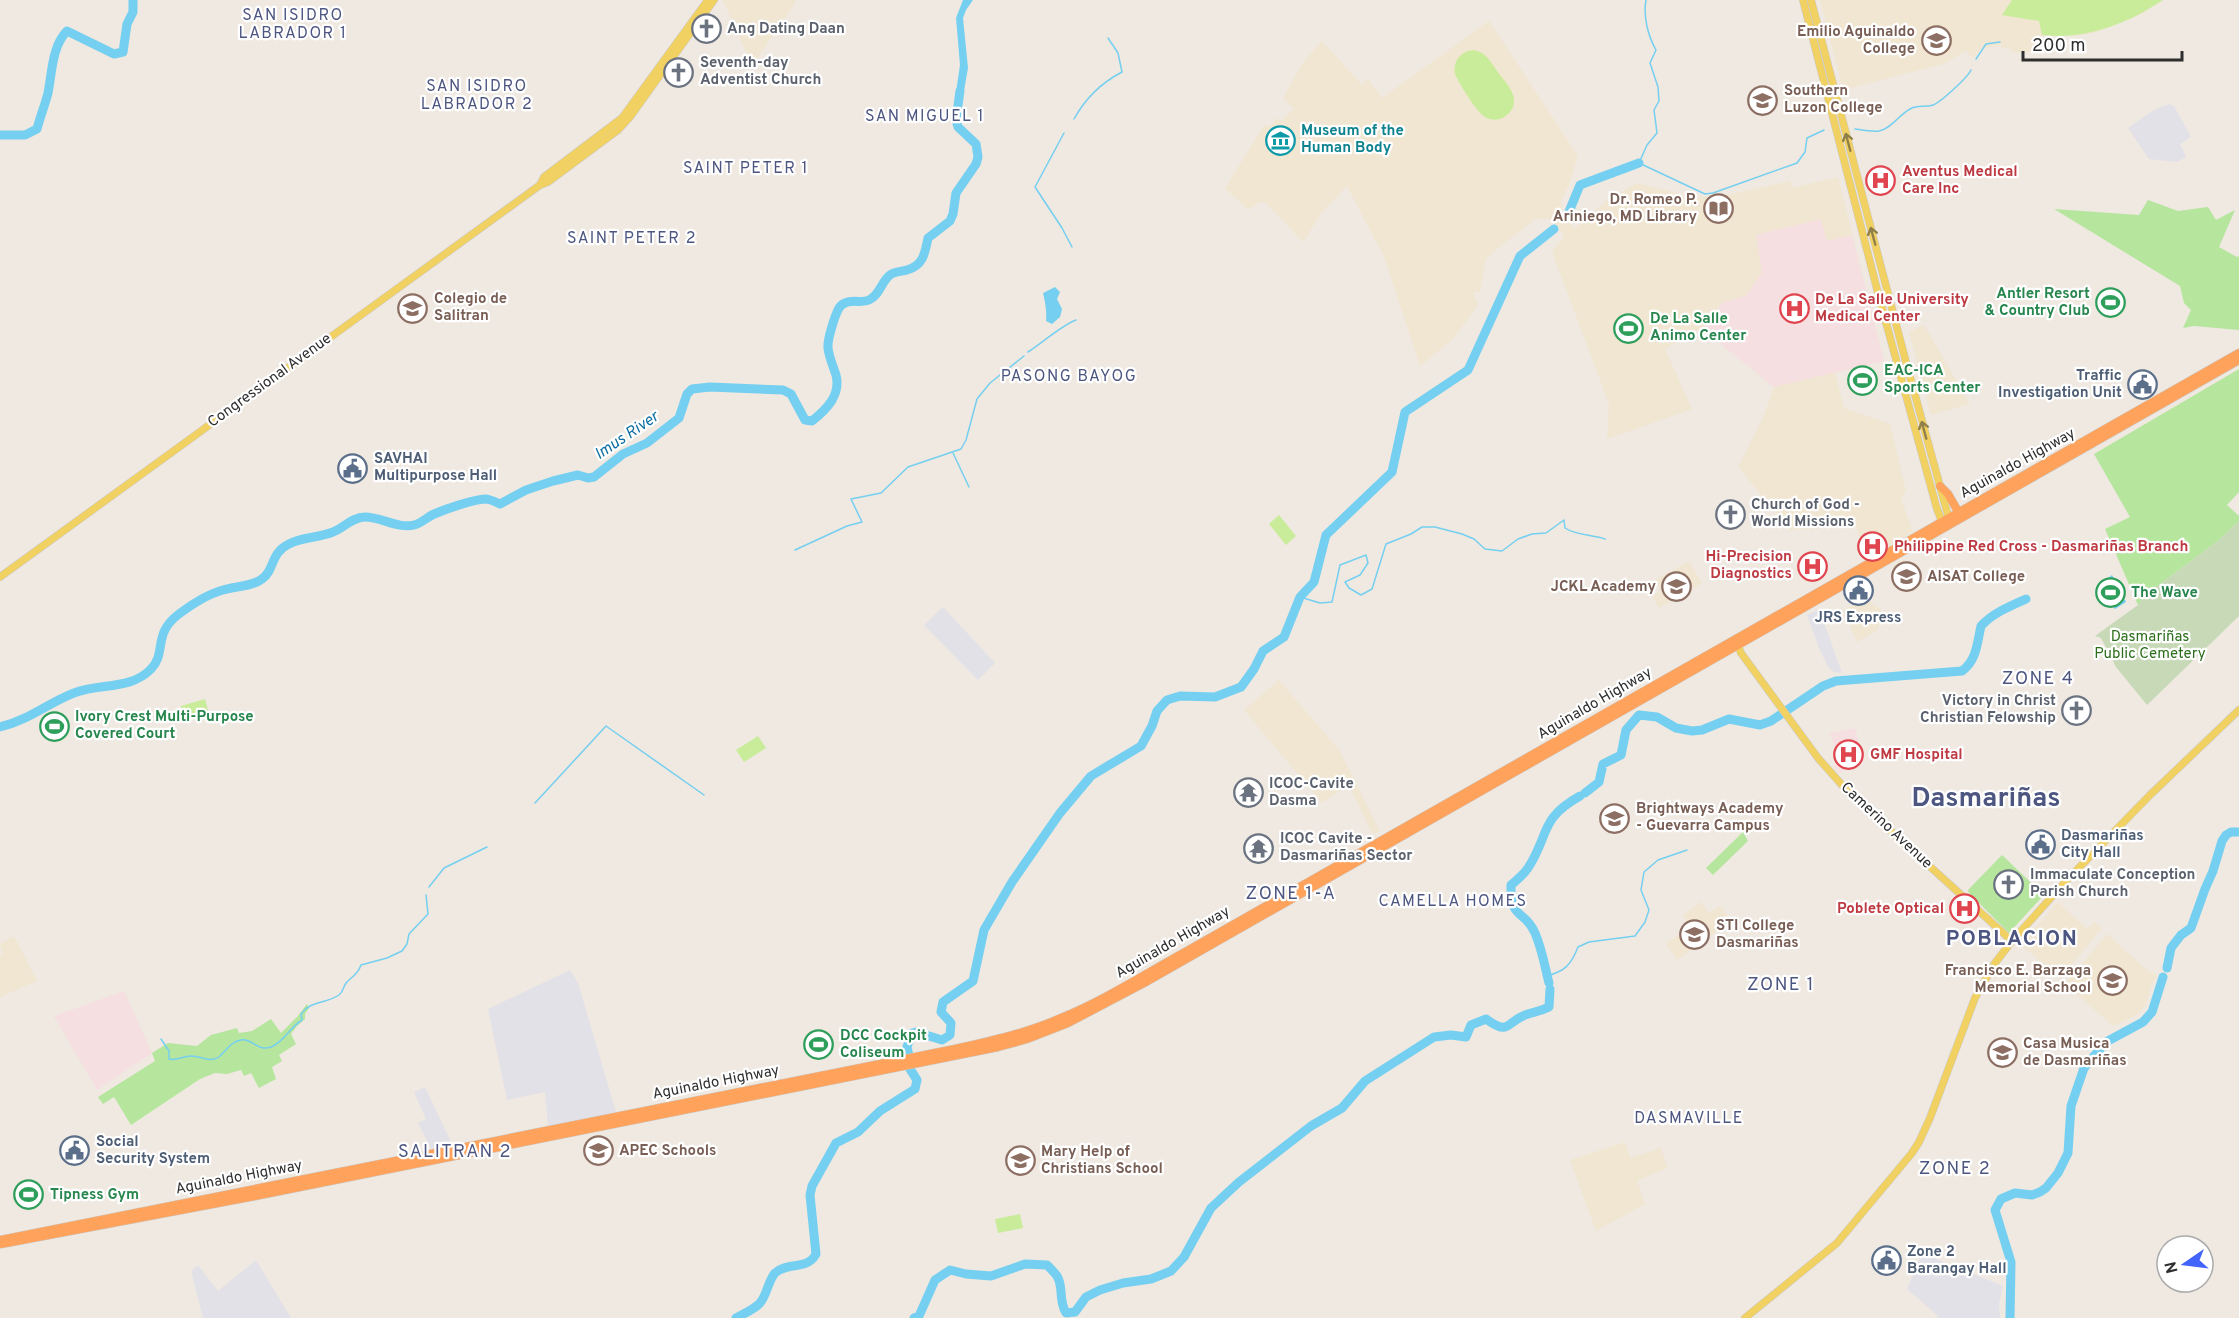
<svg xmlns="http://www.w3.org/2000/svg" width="2239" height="1318" viewBox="0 0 2239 1318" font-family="Overpass,sans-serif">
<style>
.industrial{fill:#e3e1e8}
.education{fill:#f0e6d1}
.medical{fill:#f5dfe0}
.green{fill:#b6e59e}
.cemetery{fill:#c8d9b8}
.pitch{fill:#c9ec9a}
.water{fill:#75cff0}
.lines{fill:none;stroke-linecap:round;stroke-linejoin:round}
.stream{stroke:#75cff0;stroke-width:1.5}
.river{stroke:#75cff0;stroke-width:9}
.major-casing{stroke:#c9c9c9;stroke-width:8}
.highway-casing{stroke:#c9c9c9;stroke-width:9}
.major{stroke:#f2d163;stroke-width:7}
.highway{stroke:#ffa35c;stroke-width:8}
.oneway{stroke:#908048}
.labels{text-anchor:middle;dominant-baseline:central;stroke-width:4.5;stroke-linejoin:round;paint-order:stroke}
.worship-label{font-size:15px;font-weight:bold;fill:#5b616d;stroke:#fff;text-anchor:start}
.education-label{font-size:15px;font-weight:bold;fill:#785e54;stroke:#fff;text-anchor:start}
.culture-label{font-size:15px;font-weight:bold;fill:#0d838f;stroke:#fff;text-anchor:start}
.health-label{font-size:15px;font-weight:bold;fill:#be3a42;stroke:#fff;text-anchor:start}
.leisure-label{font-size:15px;font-weight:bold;fill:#27864d;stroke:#fff;text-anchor:start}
.service-label{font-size:15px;font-weight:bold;fill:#4e5e75;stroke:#fff;text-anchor:start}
.street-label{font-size:15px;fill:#2e2e2e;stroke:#fff}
.park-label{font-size:15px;fill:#2c6e1b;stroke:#fff}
.neighbourhood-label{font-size:16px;letter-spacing:1.5px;fill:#4d5680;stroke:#fff}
.water-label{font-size:16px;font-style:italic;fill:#0d6fa3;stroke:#fff}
.quarter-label{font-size:18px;letter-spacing:1.5px;fill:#4d5680;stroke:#fff}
.district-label{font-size:21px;font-weight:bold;letter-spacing:1.5px;fill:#4d5680;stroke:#fff}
.town-label{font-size:27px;font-weight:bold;fill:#4d5680;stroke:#fff}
</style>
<rect width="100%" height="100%" fill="#efe9e1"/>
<g class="industrial">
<polygon points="2169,104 2174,106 2191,137 2180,144 2186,157 2177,162 2149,159 2128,128 2154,110"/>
<polygon points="943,607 995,663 978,680 924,625"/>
<polygon points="1819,609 1842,673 1833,672 1827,665 1819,648 1807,615"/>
<polygon points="570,970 578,983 616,1112 548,1126 545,1092 507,1100 488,1009"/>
<polygon points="425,1087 452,1144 431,1149 418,1123 426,1119 414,1092"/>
<polygon points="1922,1253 2003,1286 1999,1304 2000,1318 1936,1318 1938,1316 1907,1289"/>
<polygon points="256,1260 291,1318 203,1318 191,1271 198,1265 218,1291"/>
</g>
<g class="education">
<polygon points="723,0 794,0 796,2 752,66"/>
<polygon points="1820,0 2163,0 2142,14 2097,32 2077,36 2042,35 2040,53 2012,52 2008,47 2002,49 2001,45 1982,48 1973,58 1966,51 1943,64 1843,90"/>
<polygon points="1489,21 1578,156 1568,187 1561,200 1562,212 1574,229 1606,201 1637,183 1689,196 1719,197 1790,181 1792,188 1838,177 1884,361 1835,373 1844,408 1890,424 1906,491 1901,499 1913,532 1867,558 1855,524 1823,528 1790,530 1738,467 1764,415 1774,387 1702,329 1665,349 1692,409 1607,439 1609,404 1552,252 1564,236 1552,219 1535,219 1486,258 1480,292 1473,292 1478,305 1453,339 1420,366 1384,257 1347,186 1322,212 1303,242 1265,202 1260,202 1248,210 1225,188 1265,124 1269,127 1277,118 1281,121 1294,109 1283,98 1304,61 1322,41 1362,85 1368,79 1382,98"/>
<polygon points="1924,325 1970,404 1931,415 1909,332"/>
<polygon points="1904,559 1917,585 1906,591 1893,566"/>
<polygon points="1689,561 1702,583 1659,608 1652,596 1661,591 1655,580"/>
<polygon points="1865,599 1881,609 1878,630 1857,642 1843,610"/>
<polygon points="1279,680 1340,751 1380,831 1372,834 1349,785 1322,803 1244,710"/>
<polygon points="1701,902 1709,913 1721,906 1731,921 1677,960 1666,943 1691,928 1683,915"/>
<polygon points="2058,902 2087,929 2094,922 2102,928 2060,979 2021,944"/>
<polygon points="2107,934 2148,971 2157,975 2151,986 2146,1004 2137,1015 2113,1026 2065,984"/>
<polygon points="14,936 37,981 0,997 0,956 3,954 0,944"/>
<polygon points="1625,1142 1630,1158 1661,1148 1667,1168 1637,1181 1645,1204 1596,1231 1570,1160"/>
</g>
<g class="medical">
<polygon points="1821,219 1827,241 1852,235 1884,361 1774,387 1702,329 1723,302 1746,296 1762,272 1756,235"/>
<polygon points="1855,728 1864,761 1839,773 1833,766 1840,763 1830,733"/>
<polygon points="124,991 152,1053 97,1090 54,1016"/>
</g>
<g class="green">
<polygon points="2148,200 2178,211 2208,207 2216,220 2235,210 2219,247 2237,257 2239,256 2239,330 2194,326 2183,328 2191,310 2184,303 2180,286 2054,209 2139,215"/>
<polygon points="2239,369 2239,492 2227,505 2239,516 2239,521 2218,541 2148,593 2138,605 2105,529 2130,517 2094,454"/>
<polygon points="1743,832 1748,841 1713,875 1706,868"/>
<polygon points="2002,855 2044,895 2009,933 1969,893 1968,890"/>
<polygon points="307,1004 309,1008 305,1014 305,1019 297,1026 291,1034 296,1044 279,1055 282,1061 272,1067 276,1079 259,1088 251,1073 244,1076 241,1070 227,1074 215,1073 200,1079 131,1125 114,1097 103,1104 98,1097 155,1061 152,1053 168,1043 197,1046 211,1035 237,1028 239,1033 252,1031 271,1019 281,1033 297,1017"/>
</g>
<polygon class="cemetery" points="2239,521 2239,616 2147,705 2116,667 2101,638 2095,636 2138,605 2148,593 2218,541"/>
<g class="pitch">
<path d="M2012,0h151c-36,24 -77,40 -121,35l-3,-14 -37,-6z"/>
<path d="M1473,50c13,2 17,11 24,21 5,7 13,15 16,24 6,16 -14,31 -28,22 -9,-6 -25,-32 -30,-43 -2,-13 5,-22 18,-24z"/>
<polygon points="1279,515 1296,536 1286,545 1269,524"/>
<polygon points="205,699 209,714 185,720 181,706"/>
<polygon points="758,736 766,748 744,762 736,750"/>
<polygon points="1020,1214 1023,1228 998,1233 995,1219"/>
</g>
<g class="water">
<polygon points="963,0 973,0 966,10 963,18 968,68 962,102 955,99 960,65 956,18"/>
<path d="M1055,287l5,5 -3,7 5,10 -2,8 -8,7 -6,-3c1,-9 -1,-20 -3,-28z"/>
<polygon points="2112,575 2126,602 2115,609 2096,588"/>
</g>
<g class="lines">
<g class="stream">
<path d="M1646,0c-3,16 2,36 10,50l-6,13 8,24 1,14 -5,9 3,23 -10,12 -8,18 66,31 8,-1 84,-30 8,-11 2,-14 17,-8"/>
<polyline points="1976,59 1986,44 2000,42"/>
<path d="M1074,119c11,-20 27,-36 48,-47l-4,-19 -10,-15"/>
<path d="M1855,129c7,1 17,3 24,2 12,-2 21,-17 31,-22 8,-5 15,-1 23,-4 8,-3 35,-28 38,-35"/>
<polyline points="1064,133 1035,187 1062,228 1072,247"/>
<path d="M1028,352c14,-9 34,-27 48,-32"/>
<polyline points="953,453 969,487"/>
<polyline points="795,550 847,526 862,522 851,499 881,493 908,467 961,449 966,440 977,399 990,383 1024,356"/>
<path d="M1300,597l20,6 12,-1 8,-37 26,-10 2,8 -8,12 -15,7 4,6 12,7 11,-6 14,-45 25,-10 11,-7h13l27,7 12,5 11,10 17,2 16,-12 14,-5 14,-1 18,-13 1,8c10,7 28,7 40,11"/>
<polyline points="1580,796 1581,796"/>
<polyline points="535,803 606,726 704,795"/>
<polyline points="429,887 444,868 487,847"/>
<path d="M1547,976c18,-5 24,-11 31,-29l11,-5 46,-6 10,-14 4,-12 -8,-20 3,-18 14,-12 29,-10"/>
<path d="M161,1039l8,12v8c8,2 14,-3 22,-3 10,0 19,7 28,1 7,-6 11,-15 22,-17 11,-2 17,12 30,7 13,-5 19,-20 31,-27l-1,-6c10,-14 25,-10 38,-19 5,-4 4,-8 7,-12 7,-8 11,-7 15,-18l26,-7 15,-7 5,-7 2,-10 19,-20 -2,-19"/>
</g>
<g class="river">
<path d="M0,135h25l12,-6c3,-12 8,-24 11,-36 4,-20 4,-47 19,-62l47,23 9,-2 4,-28 6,-12v-12"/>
<polyline points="1568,214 1580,185 1639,163"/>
<path d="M0,727c29,-7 48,-24 74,-34 26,-10 57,-3 77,-24 16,-16 1,-35 28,-55 12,-9 29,-20 44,-24 12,-4 28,-3 39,-11 13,-9 8,-26 27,-35 13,-7 29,-6 44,-12 11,-4 19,-15 32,-15 16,0 33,12 49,8 8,-2 13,-8 20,-11 12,-5 40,-15 53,-15 4,1 9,3 13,5l26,-14 27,-9 25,-6 10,3 6,-1 29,-23 24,-11 32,-25 8,-24 5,-5 18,-2 73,3 8,4 14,26 7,1c15,-12 29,-26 24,-46 -3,-9 -7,-18 -8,-27 -1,-8 7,-33 11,-40 7,-11 21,-4 30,-8 11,-5 12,-18 21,-25 5,-4 11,-3 17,-5 17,-5 18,-18 21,-32l22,-17 3,-7 3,-21 20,-29 2,-7 -2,-13 -18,-17 -2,-7 4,-29"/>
<path d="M1585,793l14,-11 4,-18 18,-9 5,-25 13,-15 18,2 19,11 16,3 10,-1 27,-11 31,6 11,-4 52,-35 13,-5 126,-10c15,-11 15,-28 19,-45 12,-13 29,-20 45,-27"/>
<polyline points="2167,968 2171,948 2181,935 2191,928 2205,889 2213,871 2222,841 2226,835 2231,832 2239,832"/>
<path d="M1549,983c-4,-16 -7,-34 -14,-50 -10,-24 -25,-12 -24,-48 6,-5 13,-11 17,-17 22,-34 11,-49 52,-72"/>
<polyline points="909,1056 907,1047 912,1033 916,1032 942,1040 950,1035 951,1023 941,1012 943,1002 973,981 984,930 1012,882 1060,813 1091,776 1141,746 1152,726 1157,711 1167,700 1180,696 1215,697 1241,687 1254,669 1263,651 1284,637 1300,597 1314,582 1326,535 1392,472 1405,412 1468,370 1520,256 1554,229"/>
<path d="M736,1318c7,-4 19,-9 24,-15 7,-8 8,-22 15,-30 13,-12 32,-2 41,-19l-6,-59 2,-9 24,-43 22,-11 22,-21 35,-22 2,-9 -7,-11"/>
<path d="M914,1318l5,-2 16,-36 15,-10 16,4 25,2 34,-12 22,1c3,3 7,7 10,11 7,11 1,24 9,37l9,-1 11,-15 14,-7 23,-7 28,-4 20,-8 13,-14 27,-49 28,-26 72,-56 31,-18 23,-27 69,-44 17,-2 15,2 5,-12 15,-6c24,17 19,4 39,-4 8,-3 16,-4 24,-8l1,-18"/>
<polyline points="2010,1318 2011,1262 1995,1210 2001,1199 2015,1193 2032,1195 2040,1192 2046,1188 2058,1173 2068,1153 2071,1106 2084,1068 2106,1042 2143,1022 2152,1012 2163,977"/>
</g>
<defs>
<g id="major">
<polyline points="1803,0 1879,297 1937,509 1942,522 1948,526 1949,519 1906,362 1811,0"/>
<polyline points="540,185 544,177 622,118 708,0"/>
<polyline points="0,577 540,185 548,182 618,130 630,117 714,0"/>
<polyline points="1737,643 1741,653 1818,758 1850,794 2012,941"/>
<polyline points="1745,1318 1837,1243 1912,1153 1919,1142 1930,1118 1975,998 1995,963 2012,941 2067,880 2150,795 2239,710"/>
</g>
<g id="highway">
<polyline points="1940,486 1948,494 1959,513"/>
<path d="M0,1240l955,-191c36,-8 72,-16 106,-31 44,-18 84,-44 126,-67l1052,-598"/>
<polyline points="1,1244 255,1196 998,1047 1027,1039 1068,1023 1144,983 2239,360"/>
</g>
</defs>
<use href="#major" class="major-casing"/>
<use href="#highway" class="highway-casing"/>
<use href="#major" class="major"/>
<use href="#highway" class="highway"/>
</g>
<defs><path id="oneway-shaft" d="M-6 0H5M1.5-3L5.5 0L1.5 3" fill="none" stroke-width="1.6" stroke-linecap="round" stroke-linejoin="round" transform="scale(1.5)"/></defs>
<g class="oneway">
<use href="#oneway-shaft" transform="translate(1848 142) rotate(-105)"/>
<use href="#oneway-shaft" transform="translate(1873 236) rotate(-105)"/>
<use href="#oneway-shaft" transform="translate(1924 430) rotate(-105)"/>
</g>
<defs>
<symbol id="church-ring" viewBox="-11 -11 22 22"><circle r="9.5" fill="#fff" stroke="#6b7280" stroke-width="1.5"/><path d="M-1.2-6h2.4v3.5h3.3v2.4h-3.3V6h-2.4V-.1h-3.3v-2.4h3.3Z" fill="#6b7280"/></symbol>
<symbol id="university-ring" viewBox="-11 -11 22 22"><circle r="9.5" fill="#fff" stroke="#8d6e63" stroke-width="1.5"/><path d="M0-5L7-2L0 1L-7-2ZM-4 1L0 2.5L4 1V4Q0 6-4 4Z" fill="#8d6e63"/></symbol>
<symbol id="museum-ring" viewBox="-11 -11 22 22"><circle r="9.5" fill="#fff" stroke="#0f9aa8" stroke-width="1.5"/><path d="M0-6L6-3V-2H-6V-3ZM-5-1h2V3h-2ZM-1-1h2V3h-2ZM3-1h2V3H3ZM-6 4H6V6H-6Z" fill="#0f9aa8"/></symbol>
<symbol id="hospital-ring" viewBox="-11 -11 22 22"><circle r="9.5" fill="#fff" stroke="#e0444e" stroke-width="1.5"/><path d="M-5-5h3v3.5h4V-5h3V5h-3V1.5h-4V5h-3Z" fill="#e0444e"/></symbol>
<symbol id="library-ring" viewBox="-11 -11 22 22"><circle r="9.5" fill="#fff" stroke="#8d6e63" stroke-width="1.5"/><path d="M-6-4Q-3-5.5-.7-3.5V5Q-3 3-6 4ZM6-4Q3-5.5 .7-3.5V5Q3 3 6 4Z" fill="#8d6e63"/></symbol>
<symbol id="stadium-ring" viewBox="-11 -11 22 22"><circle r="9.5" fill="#fff" stroke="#2e9e5b" stroke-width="1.5"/><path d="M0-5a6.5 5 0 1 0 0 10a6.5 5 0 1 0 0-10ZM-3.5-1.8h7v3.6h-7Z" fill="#2e9e5b"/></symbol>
<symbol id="civic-ring" viewBox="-11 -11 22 22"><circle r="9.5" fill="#fff" stroke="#5c6f8a" stroke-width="1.5"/><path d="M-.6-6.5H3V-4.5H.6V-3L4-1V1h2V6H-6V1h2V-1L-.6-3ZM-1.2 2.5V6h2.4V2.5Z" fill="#5c6f8a"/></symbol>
<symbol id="school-ring" viewBox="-11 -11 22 22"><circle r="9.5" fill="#fff" stroke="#8d6e63" stroke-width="1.5"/><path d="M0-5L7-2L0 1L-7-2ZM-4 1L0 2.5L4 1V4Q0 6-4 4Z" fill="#8d6e63"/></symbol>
<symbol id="temple-ring" viewBox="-11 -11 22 22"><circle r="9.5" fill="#fff" stroke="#6b7280" stroke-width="1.5"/><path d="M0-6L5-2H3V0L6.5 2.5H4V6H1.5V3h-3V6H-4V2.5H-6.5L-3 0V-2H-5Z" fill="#6b7280"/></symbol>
</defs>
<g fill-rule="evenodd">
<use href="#church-ring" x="690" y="12" width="33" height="33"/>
<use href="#university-ring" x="1920" y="24" width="33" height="33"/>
<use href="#church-ring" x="662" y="56" width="33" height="33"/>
<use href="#university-ring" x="1746" y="84" width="33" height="33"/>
<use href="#museum-ring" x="1264" y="124" width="33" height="33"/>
<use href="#hospital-ring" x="1864" y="164" width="33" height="33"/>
<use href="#library-ring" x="1702" y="192" width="33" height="33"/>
<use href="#stadium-ring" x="2094" y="286" width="33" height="33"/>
<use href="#university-ring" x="396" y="292" width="33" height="33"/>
<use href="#hospital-ring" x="1778" y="292" width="33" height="33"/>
<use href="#stadium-ring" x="1612" y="312" width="33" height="33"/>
<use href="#stadium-ring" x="1846" y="364" width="33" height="33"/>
<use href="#civic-ring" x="2126" y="368" width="33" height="33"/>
<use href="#civic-ring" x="336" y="452" width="33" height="33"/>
<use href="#church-ring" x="1714" y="498" width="33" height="33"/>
<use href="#hospital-ring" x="1856" y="530" width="33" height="33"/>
<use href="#hospital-ring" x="1796" y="550" width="33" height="33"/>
<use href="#university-ring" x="1890" y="560" width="33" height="33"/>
<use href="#school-ring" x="1660" y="570" width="33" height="33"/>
<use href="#civic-ring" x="1842" y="574" width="33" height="33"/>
<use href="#stadium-ring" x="2094" y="576" width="33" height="33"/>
<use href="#church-ring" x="2060" y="694" width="33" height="33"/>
<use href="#stadium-ring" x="38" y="710" width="33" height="33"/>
<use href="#hospital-ring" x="1832" y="738" width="33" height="33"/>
<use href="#temple-ring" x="1232" y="776" width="33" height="33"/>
<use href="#school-ring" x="1598" y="802" width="33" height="33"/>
<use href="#civic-ring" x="2024" y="828" width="33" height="33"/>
<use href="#temple-ring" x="1242" y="832" width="33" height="33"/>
<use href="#church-ring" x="1992" y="868" width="33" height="33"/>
<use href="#hospital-ring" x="1948" y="892" width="33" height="33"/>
<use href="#university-ring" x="1678" y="918" width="33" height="33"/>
<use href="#school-ring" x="2096" y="964" width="33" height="33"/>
<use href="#stadium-ring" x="802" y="1028" width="33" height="33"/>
<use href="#school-ring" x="1986" y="1036" width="33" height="33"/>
<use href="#civic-ring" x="58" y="1134" width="33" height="33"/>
<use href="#school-ring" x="582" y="1134" width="33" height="33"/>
<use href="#school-ring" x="1004" y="1144" width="33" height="33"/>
<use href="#stadium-ring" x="12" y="1178" width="33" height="33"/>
<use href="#civic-ring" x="1870" y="1244" width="33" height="33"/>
</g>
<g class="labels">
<g class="worship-label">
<text x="727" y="29">Ang Dating Daan</text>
<text x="700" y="63">Seventh-day<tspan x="700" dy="17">Adventist Church</tspan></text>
<text x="1751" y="505">Church of God -<tspan x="1751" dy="17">World Missions</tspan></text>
<text x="2056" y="701" text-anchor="end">Victory in Christ<tspan x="2056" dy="17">Christian Felowship</tspan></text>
<text x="1269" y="784">ICOC-Cavite<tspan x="1269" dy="17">Dasma</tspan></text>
<text x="1280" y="839">ICOC Cavite -<tspan x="1280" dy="17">Dasmariñas Sector</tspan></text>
<text x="2030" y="875">Immaculate Conception<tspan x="2030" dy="17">Parish Church</tspan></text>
</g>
<g class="education-label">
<text x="1915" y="32" text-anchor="end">Emilio Aguinaldo<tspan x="1915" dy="17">College</tspan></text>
<text x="1784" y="91">Southern<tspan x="1784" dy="17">Luzon College</tspan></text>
<text x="1697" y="200" text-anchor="end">Dr. Romeo P.<tspan x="1697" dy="17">Ariniego, MD Library</tspan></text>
<text x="434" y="299">Colegio de<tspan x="434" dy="17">Salitran</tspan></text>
<text x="1927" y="577">AISAT College</text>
<text x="1656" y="587" text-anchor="end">JCKL Academy</text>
<text x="1636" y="809">Brightways Academy<tspan x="1636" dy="17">- Guevarra Campus</tspan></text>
<text x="1716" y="926">STI College<tspan x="1716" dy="17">Dasmariñas</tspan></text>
<text x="2091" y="971" text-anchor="end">Francisco E. Barzaga<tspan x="2091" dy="17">Memorial School</tspan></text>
<text x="2023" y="1044">Casa Musica<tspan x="2023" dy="17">de Dasmariñas</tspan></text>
<text x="619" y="1151">APEC Schools</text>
<text x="1041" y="1152">Mary Help of<tspan x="1041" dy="17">Christians School</tspan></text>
</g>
<g class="culture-label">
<text x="1301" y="131">Museum of the<tspan x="1301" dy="17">Human Body</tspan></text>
</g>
<g class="health-label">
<text x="1902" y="172">Aventus Medical<tspan x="1902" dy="17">Care Inc</tspan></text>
<text x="1815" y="300">De La Salle University<tspan x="1815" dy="17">Medical Center</tspan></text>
<text x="1894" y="547">Philippine Red Cross - Dasmariñas Branch</text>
<text x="1792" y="557" text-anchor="end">Hi-Precision<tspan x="1792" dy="17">Diagnostics</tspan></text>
<text x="1870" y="755">GMF Hospital</text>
<text x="1944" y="909" text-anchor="end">Poblete Optical</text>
</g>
<g class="leisure-label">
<text x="2090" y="294" text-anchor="end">Antler Resort<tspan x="2090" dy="17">&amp; Country Club</tspan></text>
<text x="1650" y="319">De La Salle<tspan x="1650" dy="17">Animo Center</tspan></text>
<text x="1884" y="371">EAC-ICA<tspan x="1884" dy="17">Sports Center</tspan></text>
<text x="2131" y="593">The Wave</text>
<text x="75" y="717">Ivory Crest Multi-Purpose<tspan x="75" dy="17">Covered Court</tspan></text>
<text x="840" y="1036">DCC Cockpit<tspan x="840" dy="17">Coliseum</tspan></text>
<text x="50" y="1195">Tipness Gym</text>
</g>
<g class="service-label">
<text x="2122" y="376" text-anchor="end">Traffic<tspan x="2122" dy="17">Investigation Unit</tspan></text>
<text x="374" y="459">SAVHAI<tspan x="374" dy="17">Multipurpose Hall</tspan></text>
<text x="1858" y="618" text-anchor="middle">JRS Express</text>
<text x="2061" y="836">Dasmariñas<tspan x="2061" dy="17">City Hall</tspan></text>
<text x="96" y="1142">Social<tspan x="96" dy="17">Security System</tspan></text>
<text x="1907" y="1252">Zone 2<tspan x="1907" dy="17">Barangay Hall</tspan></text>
</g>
<g class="street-label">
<text transform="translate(270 381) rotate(-36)">Congressional Avenue</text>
<text transform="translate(2018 464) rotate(-29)">Aguinaldo Highway</text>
<text transform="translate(1595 704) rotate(-30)">Aguinaldo Highway</text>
<text transform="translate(1886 826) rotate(43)">Camerino Avenue</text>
<text transform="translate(1173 943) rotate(-30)">Aguinaldo Highway</text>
<text transform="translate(716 1083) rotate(-11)">Aguinaldo Highway</text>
<text transform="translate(239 1178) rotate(-11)">Aguinaldo Highway</text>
</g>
<g class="park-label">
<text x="2150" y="637">Dasmariñas<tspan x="2150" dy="17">Public Cemetery</tspan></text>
</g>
<g class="neighbourhood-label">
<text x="293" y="16">SAN ISIDRO<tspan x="293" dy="18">LABRADOR 1</tspan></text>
<text x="477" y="87">SAN ISIDRO<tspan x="477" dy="18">LABRADOR 2</tspan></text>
<text x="925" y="117">SAN MIGUEL 1</text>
<text x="746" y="169">SAINT PETER 1</text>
<text x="632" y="239">SAINT PETER 2</text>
<text x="1069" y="377">PASONG BAYOG</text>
<text x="1453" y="902">CAMELLA HOMES</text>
<text x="1689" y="1119">DASMAVILLE</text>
</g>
<g class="water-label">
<text transform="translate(627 436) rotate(-34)">Imus River</text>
</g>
<g class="quarter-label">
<text x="2038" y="679">ZONE 4</text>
<text x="1291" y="894">ZONE 1-A</text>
<text x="1781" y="985">ZONE 1</text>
<text x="455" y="1152">SALITRAN 2</text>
<text x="1955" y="1169">ZONE 2</text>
</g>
<g class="district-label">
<text x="2012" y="939">POBLACION</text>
</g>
<g class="town-label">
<text x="1986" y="799">Dasmariñas</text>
</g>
</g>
<g transform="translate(2185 1264) rotate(256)"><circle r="28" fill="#ffffff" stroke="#ababab" stroke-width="1.5"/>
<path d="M0-4.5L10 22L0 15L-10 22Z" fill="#4264fb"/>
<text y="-9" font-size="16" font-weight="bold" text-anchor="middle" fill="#2e2e2e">N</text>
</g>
<path d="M2023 51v9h159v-9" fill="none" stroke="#2e2e2e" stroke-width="3"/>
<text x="2032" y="51" font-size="18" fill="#2e2e2e" stroke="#ffffff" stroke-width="4.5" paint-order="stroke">200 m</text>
</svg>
